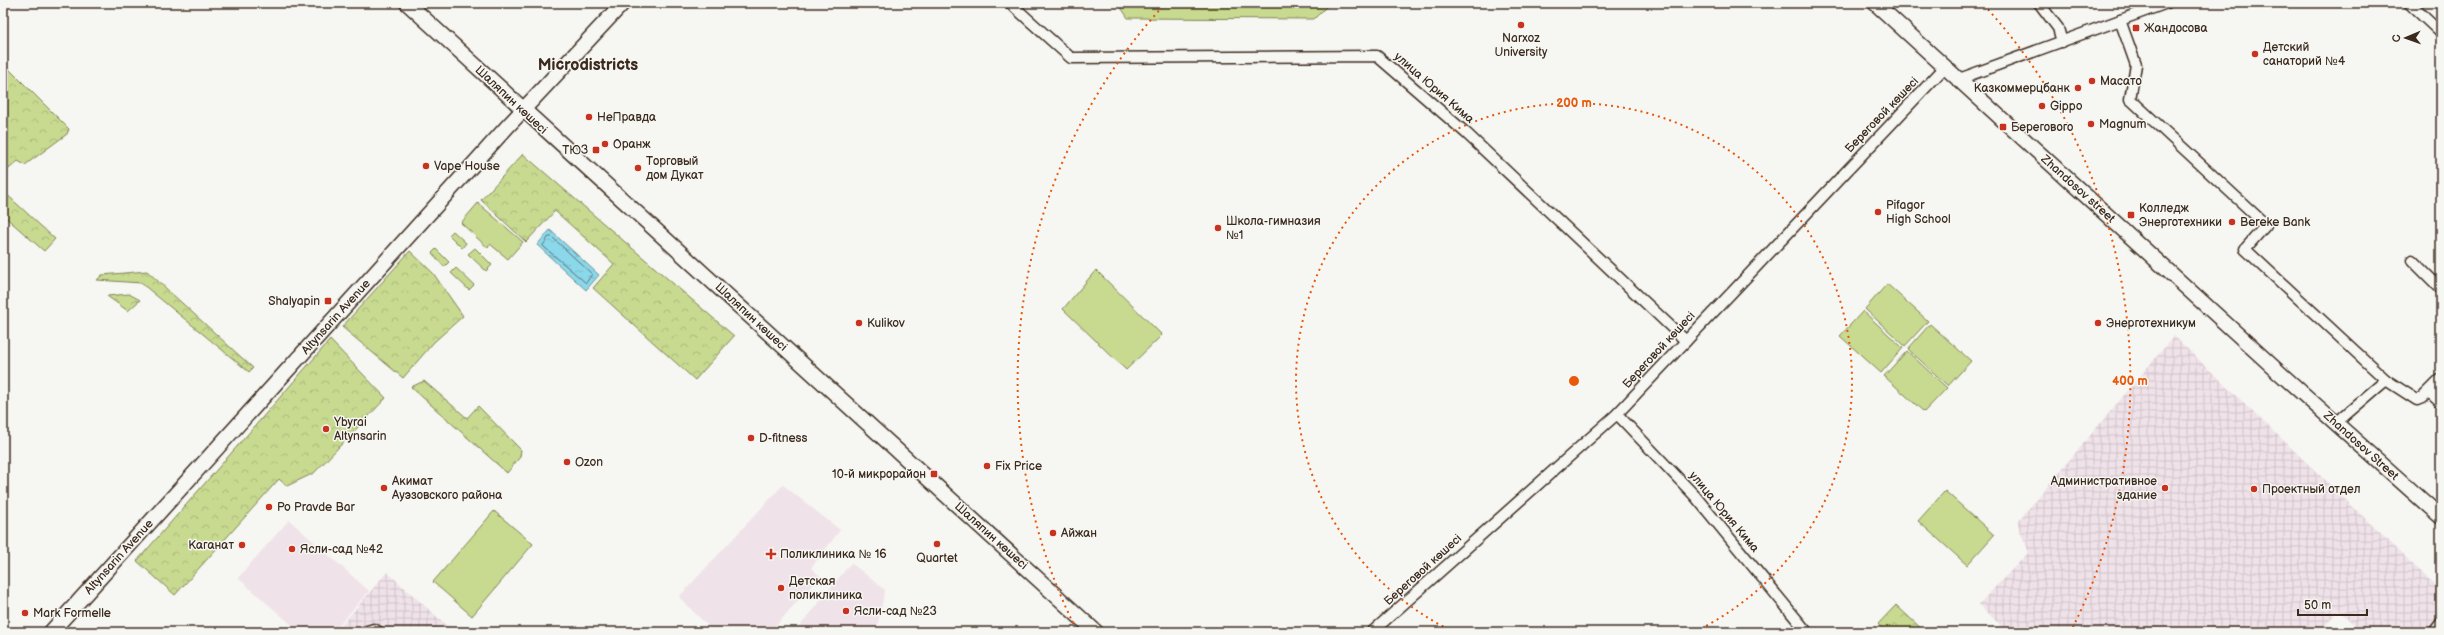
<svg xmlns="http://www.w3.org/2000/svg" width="2444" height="635" viewBox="0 0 2444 635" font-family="'Balsamiq Sans',sans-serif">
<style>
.built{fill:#f0e2e9}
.industrial{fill:url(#industrial-grid)}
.grass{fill:#c7da8f;stroke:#818256}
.forest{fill:url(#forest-crowns);stroke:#818256}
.water{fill:url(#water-ripples);stroke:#6b9299}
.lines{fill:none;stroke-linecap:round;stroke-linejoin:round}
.shore{stroke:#5b7070;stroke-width:1}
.street-casing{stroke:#3b2a1e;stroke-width:13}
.secondary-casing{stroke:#3b2a1e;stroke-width:17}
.street{stroke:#f6f6f2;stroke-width:10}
.secondary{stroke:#f6f6f2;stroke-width:14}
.ring{fill:none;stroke:#e8590c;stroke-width:2;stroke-dasharray:2 4}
.poi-dot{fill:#c8321e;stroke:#f6f6f2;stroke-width:1.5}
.labels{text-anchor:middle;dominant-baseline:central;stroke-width:3;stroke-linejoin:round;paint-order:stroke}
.poi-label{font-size:12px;fill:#3b2a1e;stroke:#f6f6f2;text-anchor:start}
.street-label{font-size:12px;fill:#3b2a1e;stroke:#f6f6f2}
.district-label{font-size:16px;font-weight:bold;fill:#3b2a1e;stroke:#f6f6f2}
.centre{fill:#e8590c;stroke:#f6f6f2;stroke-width:2}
.ring-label{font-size:12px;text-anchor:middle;font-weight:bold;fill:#e8590c;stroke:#f6f6f2;stroke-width:3;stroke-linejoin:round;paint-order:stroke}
</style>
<defs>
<pattern id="industrial-grid" width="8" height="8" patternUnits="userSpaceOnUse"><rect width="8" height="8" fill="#f0e2e9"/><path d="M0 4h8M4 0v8" fill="none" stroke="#cfc2c7"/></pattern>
<pattern id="forest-crowns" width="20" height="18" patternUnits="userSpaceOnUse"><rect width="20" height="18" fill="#c7da8f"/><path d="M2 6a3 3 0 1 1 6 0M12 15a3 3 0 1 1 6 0" fill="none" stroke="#acbb7b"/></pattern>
<pattern id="water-ripples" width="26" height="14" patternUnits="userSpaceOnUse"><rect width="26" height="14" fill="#8bd8eb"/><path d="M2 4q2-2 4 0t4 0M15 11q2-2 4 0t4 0" fill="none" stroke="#79bac9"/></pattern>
</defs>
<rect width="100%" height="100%" fill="#f6f6f2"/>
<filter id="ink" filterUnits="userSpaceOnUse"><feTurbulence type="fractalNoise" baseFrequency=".025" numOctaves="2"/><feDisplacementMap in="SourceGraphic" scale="8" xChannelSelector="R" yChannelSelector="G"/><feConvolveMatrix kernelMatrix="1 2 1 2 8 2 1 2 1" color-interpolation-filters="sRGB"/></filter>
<g filter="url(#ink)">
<g class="built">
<polygon points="783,485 840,530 811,568 820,576 770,632 714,632 679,597"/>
<polygon points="289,520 369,591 333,632 300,632 238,578"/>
<polygon points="851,563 885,590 876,632 795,632"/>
</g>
<g class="industrial">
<polygon points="2174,336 2441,591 2441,620 2431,632 2363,632 2339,611 2319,632 2007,632 1979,604 2029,552 2019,529 2019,520"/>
<polygon points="387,572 454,632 336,632"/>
</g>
<g class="grass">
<polygon points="1118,3 1330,3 1314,19 1128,18"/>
<polygon points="478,203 523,242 508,259 490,244 488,248 461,223"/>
<polygon points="453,231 466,243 462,248 449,235"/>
<polygon points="475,248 492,265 486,271 468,254"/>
<polygon points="436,249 449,262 444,267 432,253"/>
<polygon points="456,268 474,285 469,290 451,273"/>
<polygon points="1096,270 1162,335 1126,370 1063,309"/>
<polygon points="1887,284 1928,321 1905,346 1865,309"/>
<polygon points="1863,311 1903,348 1881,373 1840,336"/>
<polygon points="1930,324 1971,361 1948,386 1908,349"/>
<polygon points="1907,351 1947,388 1924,412 1884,376"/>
<polygon points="1945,491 1994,535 1967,565 1918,521"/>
<polygon points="494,511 533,544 472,616 433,582"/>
</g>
<g class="forest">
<polygon points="3,63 69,129 67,134 25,165 18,161 3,174"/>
<polygon points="523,154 734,336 695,380 593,288 614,264 555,211 526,242 481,200"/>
<polygon points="3,191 55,239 44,251 3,215"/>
<polygon points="410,251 433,273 463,316 434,342 403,378 342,327"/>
<polygon points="147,271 253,368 249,372 141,283 97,280 102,275"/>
<polygon points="129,294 140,300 128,311 107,296"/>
<polygon points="330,340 386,398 314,473 287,486 279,479 175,595 137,561"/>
<polygon points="424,381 467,418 478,406 521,450 520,457 507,473 411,387"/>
<polygon points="1896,605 1925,632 1886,632 1878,624"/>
</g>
<polygon class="water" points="550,230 599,275 586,290 537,245"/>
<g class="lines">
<polygon class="shore" points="549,237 552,237 592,274 586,283 543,246"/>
<defs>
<g id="street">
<polyline points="1010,3 1071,58 1377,56 1466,133 1686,341"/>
<polyline points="2039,3 2058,28 2062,42"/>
<polyline points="2409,3 2441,33"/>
<polyline points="2120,20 2136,65 2130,99 2266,225 2245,249 2386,380 2417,400 2422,398 2441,379"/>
<polyline points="1959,79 2167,3"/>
<polyline points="2412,260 2441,289"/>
<polyline points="2429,392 2441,403"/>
<polyline points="1617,414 1695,496 1807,632"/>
<polyline points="2336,423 2386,380"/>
<polyline points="364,632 374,629 379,632"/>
<polyline points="1372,632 1617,414 1945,67"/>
<polyline points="2434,632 2441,623"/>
</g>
<g id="secondary">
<polyline points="407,3 1096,632"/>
<polyline points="1875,3 2282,375 2441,517"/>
<polyline points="51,632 507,127 623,3"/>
</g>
</defs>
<use href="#street" class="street-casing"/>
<use href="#secondary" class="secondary-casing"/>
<use href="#street" class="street"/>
<use href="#secondary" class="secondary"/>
</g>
</g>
<g class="ring">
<path d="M1454 632A278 278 0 1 1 1694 632"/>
<path d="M1076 629A556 556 0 0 1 1164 5M1984 5A556 556 0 0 1 2072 629"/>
</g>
<g class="poi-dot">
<circle cx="1521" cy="25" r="4"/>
<rect x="2132" y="24" width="8" height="8" rx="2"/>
<circle cx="2255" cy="54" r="4"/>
<circle cx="2092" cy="81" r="4"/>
<circle cx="2078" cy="88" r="4"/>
<circle cx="2042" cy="106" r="4"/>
<circle cx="589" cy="117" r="4"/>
<circle cx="2091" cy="124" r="4"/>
<rect x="1999" y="123" width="8" height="8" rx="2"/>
<circle cx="605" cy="144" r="4"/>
<rect x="592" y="146" width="8" height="8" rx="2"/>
<circle cx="426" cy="166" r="4"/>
<circle cx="638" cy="168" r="4"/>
<circle cx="1878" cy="212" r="4"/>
<rect x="2127" y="211" width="8" height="8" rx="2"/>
<circle cx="2232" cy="222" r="4"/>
<circle cx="1218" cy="228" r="4"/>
<rect x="324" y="297" width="8" height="8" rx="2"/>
<circle cx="859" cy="323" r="4"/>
<circle cx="2098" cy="323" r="4"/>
<circle cx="326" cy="429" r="4"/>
<circle cx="751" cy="438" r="4"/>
<circle cx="567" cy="462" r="4"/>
<circle cx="987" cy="466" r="4"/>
<rect x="930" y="470" width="8" height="8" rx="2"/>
<circle cx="384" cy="488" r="4"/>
<circle cx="2165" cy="488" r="4"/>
<circle cx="2254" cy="489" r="4"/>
<circle cx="269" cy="507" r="4"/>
<circle cx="1053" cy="533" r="4"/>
<circle cx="937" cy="544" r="4"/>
<circle cx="242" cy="545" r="4"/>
<circle cx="292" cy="549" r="4"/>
<path d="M769 548h4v4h4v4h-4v4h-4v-4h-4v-4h4z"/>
<circle cx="781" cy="588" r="4"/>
<circle cx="846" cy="611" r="4"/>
<circle cx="25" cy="613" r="4"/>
</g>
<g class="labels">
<g class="poi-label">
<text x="2144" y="28">Жандосова</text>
<text x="1521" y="38" text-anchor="middle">Narxoz<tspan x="1521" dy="14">University</tspan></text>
<text x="2263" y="47">Детский<tspan x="2263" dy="14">санаторий №4</tspan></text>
<text x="2100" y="81">Масато</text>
<text x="2070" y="88" text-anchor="end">Казкоммерцбанк</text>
<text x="2050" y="106">Gippo</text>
<text x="597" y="117">НеПравда</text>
<text x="2099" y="124">Magnum</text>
<text x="2011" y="127">Берегового</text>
<text x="613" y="144">Оранж</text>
<text x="588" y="150" text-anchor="end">ТЮЗ</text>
<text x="646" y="161">Торговый<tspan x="646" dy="14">дом Дукат</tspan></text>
<text x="434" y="166">Vape House</text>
<text x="1886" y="205">Pifagor<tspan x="1886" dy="14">High School</tspan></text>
<text x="2139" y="208">Колледж<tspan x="2139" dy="14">Энерготехники</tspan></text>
<text x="1226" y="221">Школа-гимназия<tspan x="1226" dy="14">№1</tspan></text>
<text x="2240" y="222">Bereke Bank</text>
<text x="320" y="301" text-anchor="end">Shalyapin</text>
<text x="867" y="323">Kulikov</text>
<text x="2106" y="323">Энерготехникум</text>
<text x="334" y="422">Ybyrai<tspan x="334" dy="14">Altynsarin</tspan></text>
<text x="759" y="438">D-fitness</text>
<text x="575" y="462">Ozon</text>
<text x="995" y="466">Fix Price</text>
<text x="926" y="474" text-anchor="end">10-й микрорайон</text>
<text x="392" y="481">Акимат<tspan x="392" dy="14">Ауэзовского района</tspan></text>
<text x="2157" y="481" text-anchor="end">Административное<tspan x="2157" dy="14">здание</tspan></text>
<text x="2262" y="489">Проектный отдел</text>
<text x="277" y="507">Po Pravde Bar</text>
<text x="1061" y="533">Айжан</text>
<text x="234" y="545" text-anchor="end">Каганат</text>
<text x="300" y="549">Ясли-сад №42</text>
<text x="780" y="554">Поликлиника № 16</text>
<text x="937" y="558" text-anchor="middle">Quartet</text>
<text x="789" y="581">Детская<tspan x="789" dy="14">поликлиника</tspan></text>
<text x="854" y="611">Ясли-сад №23</text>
<text x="33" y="613">Mark Formelle</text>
</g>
<g class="street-label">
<text transform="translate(1434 88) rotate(41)">улица Юрия Кима</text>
<text transform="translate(511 100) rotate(43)">Шаляпин көшесі</text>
<text transform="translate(1882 115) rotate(-46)">Береговой көшесі</text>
<text transform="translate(2078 189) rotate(42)">Zhandosov street</text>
<text transform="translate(336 317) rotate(-48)">Altynsarin Avenue</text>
<text transform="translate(751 317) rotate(43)">Шаляпин көшесі</text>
<text transform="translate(1659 350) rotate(-47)">Береговой көшесі</text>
<text transform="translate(2361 446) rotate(42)">Zhandosov Street</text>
<text transform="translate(1724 512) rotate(50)">улица Юрия Кима</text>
<text transform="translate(991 536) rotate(42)">Шаляпин көшесі</text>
<text transform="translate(119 557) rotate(-48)">Altynsarin Avenue</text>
<text transform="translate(1423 570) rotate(-42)">Береговой көшесі</text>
</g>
<g class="district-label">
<text x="588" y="65">Microdistricts</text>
</g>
</g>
<circle cx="1574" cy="381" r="6" class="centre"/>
<g class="ring-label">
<text x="1574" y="107">200 m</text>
<text x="2130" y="385">400 m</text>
</g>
<rect width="2444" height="635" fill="none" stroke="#f6f6f2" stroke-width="16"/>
<rect x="8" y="8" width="2428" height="619" fill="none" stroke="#3b2a1e" stroke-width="1.5" filter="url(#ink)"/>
<g transform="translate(2406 38) rotate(268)" stroke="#f6f6f2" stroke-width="3" paint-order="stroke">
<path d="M0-3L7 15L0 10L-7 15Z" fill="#3b2a1e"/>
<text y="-6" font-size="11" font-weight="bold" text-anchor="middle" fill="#3b2a1e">С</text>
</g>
<path d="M2298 609v6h69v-6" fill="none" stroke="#3b2a1e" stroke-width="2"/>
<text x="2304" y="609" font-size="12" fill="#3b2a1e" stroke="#f6f6f2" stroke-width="3" paint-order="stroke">50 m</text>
</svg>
